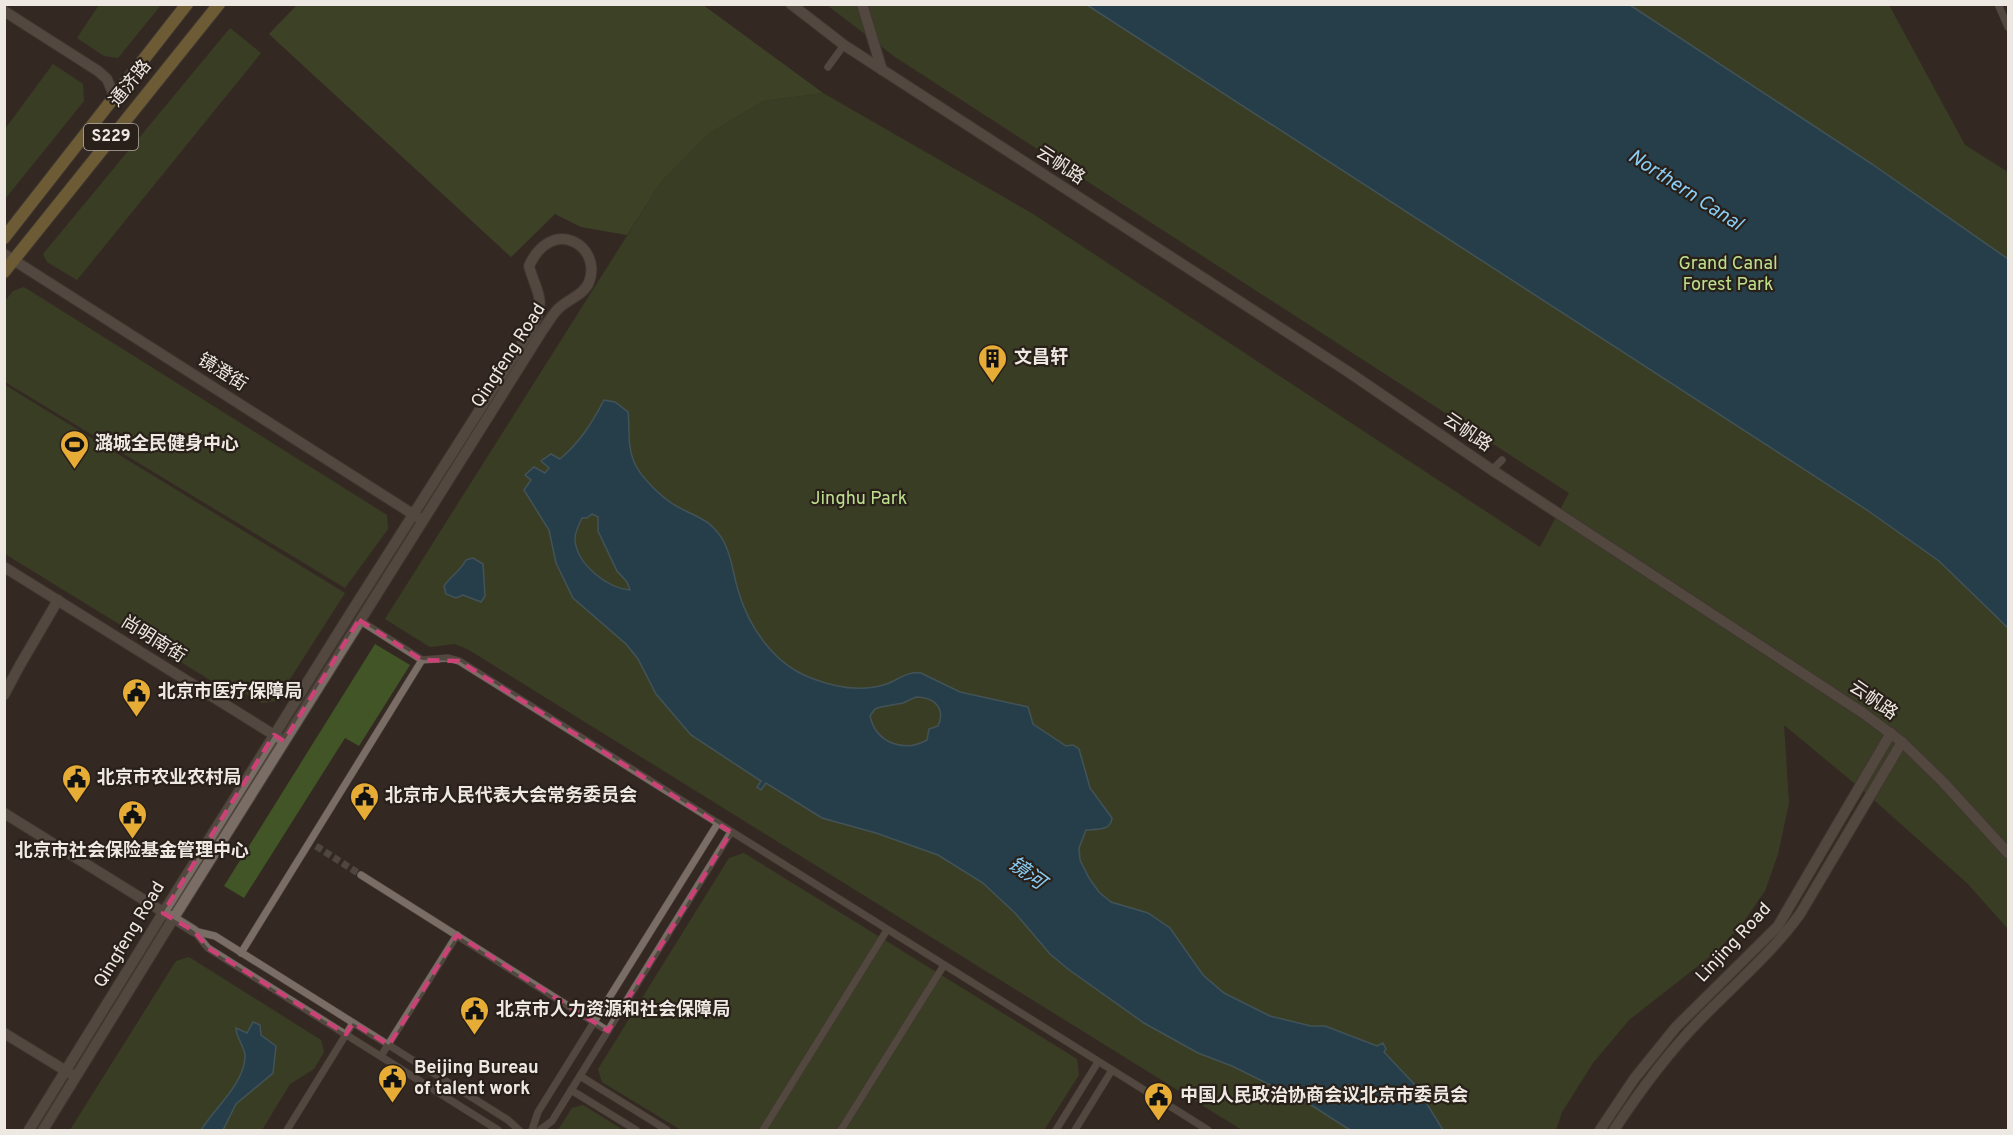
<svg xmlns="http://www.w3.org/2000/svg" width="2013" height="1135" viewBox="0 0 2013 1135" font-family="Overpass,'Noto Sans SC',sans-serif">
<style>
.green{fill:#415526}
.forest{fill:#4b612c}
.water{fill:#145878;stroke:#558398;stroke-width:1.5;fill-rule:evenodd}
.lines{fill:none;stroke-linecap:round;stroke-linejoin:round}
.street-tunnel{stroke:#4f463f;stroke-width:7;stroke-dasharray:7 3.5;stroke-linecap:butt}
.street-casing{stroke:#4e453f;stroke-width:8}
.secondary-casing{stroke:#4e453f;stroke-width:12}
.primary-casing{stroke:#4e453f;stroke-width:14}
.street{stroke:#796d65;stroke-width:7}
.secondary{stroke:#796d65;stroke-width:10}
.primary{stroke:#b3984f;stroke-width:12}
.marked{fill:none;stroke:#cb4276;stroke-width:4.5;stroke-dasharray:12 8;stroke-linejoin:round}
.labels{text-anchor:middle;dominant-baseline:central;stroke-width:4.5;stroke-linejoin:round;paint-order:stroke}
.shield{fill:#292019;stroke:#b3aca6;stroke-width:1.5}
.shield-label{font-size:16px;font-weight:bold;fill:#eee8e3}
.street-label{font-size:18px;fill:#eee8e3;stroke:#292019}
.park-label{font-size:18px;fill:#bde08f;stroke:#292019}
.poi-label{font-size:18px;font-weight:bold;fill:#eee8e3;stroke:#292019;text-anchor:start}
.water-label{font-size:20px;font-style:italic;fill:#88cdf6;stroke:#292019}
</style>
<rect width="100%" height="100%" fill="#332922"/>
<g class="green">
<polygon points="99,5 99,4 161,5 118,58 104,56 77,38"/>
<polygon points="827,5 1889,5 1965,145 2008,172 2008,929 1967,883 1865,792 1784,725 1789,803 1778,854 1765,891 1742,924 1717,951 1629,1020 1593,1063 1562,1112 1556,1130 1242,1130 469,650 455,644 430,647 385,619 661,182 708,134 763,101 823,93 1033,214 1540,547 1569,493 895,57"/>
<polygon points="230,28 261,53 77,280 47,262 43,254"/>
<polygon points="53,64 83,84 84,101 5,199 5,129"/>
<polygon points="24,287 387,515 388,529 345,588 5,382 5,301 13,291"/>
<polygon points="5,385 345,593 276,701 262,703 237,689 228,691 5,554"/>
<polygon points="375,644 410,665 359,746 345,738 244,898 224,886"/>
<polygon points="744,853 1077,1059 1079,1075 1044,1130 681,1130 602,1082 598,1069 729,858"/>
<polygon points="189,957 321,1040 324,1052 314,1069 290,1084 262,1130 70,1130 176,961"/>
<polygon points="583,1105 623,1130 558,1130 572,1108"/>
</g>
<polygon class="forest" points="298,4 703,5 823,93 763,101 708,134 661,182 627,235 581,227 555,214 511,257 269,34"/>
<g class="water">
<polygon points="1087,5 1630,5 1872,164 2008,259 2008,628 1939,561 1867,510"/>
<path d="M604,400l11,2 13,10c2,16 -1,34 6,50 7,16 29,37 44,45 20,11 33,12 46,35 8,15 9,32 14,48 11,38 36,74 73,88 25,10 51,14 76,6 12,-5 21,-13 34,-11l39,19 68,15 5,17 33,22 7,-1 6,4 11,39 22,30c-1,13 -16,11 -26,12l-7,18 1,12 9,18 10,14 12,10 37,11 22,15 33,47 21,18 46,23 41,10h14l52,20 6,-3 3,6 -2,3 32,34 27,44h-93l-39,-25 -79,-39 -34,-13 -54,-30 -76,-54 -18,-15 -34,-40 -33,-31 -45,-28 -62,-22 -54,-15 -56,-35 -5,7 -4,-3 4,-6 -70,-46 -35,-41 -18,-35 -12,-15 -53,-46 -17,-35 -7,-33 -25,-40 7,-10 -6,-5 9,-8 11,6 4,-5 -8,-7 10,-7 9,5c20,-17 32,-36 44,-59zM592,514l6,3v14l19,40 10,11 3,8c-23,-2 -52,-25 -55,-49 -1,-7 4,-17 7,-23h5zM916,697c18,0 30,11 22,29l-9,3 -2,11c-23,13 -51,3 -57,-24l5,-7 6,-2 22,-4z"/>
<path d="M473,558l10,6 2,32 -4,6 -18,-7 -7,3 -10,-4 -2,-8c7,-10 16,-15 22,-26z"/>
<path d="M253,1022l7,3 1,10 15,11 -3,27 -37,31 -13,26h-22c13,-21 42,-45 44,-72 1,-11 -9,-19 -9,-30l11,5z"/>
</g>
<g class="lines">
<polyline class="street-tunnel" points="316,846 361,875"/>
<defs>
<g id="street">
<polyline points="1998,4 2008,27"/>
<polyline points="828,67 844,45"/>
<polyline points="1492,470 1502,460"/>
<polyline points="359,620 422,660"/>
<polyline points="361,875 608,1031"/>
<polyline points="194,931 215,936 508,1120 519,1130"/>
<polyline points="194,931 208,948 498,1130"/>
<polyline points="241,953 422,660 448,658 459,661 1208,1130"/>
<polyline points="381,1056 457,935"/>
<polyline points="580,1076 667,1130"/>
<polyline points="571,1090 636,1130"/>
<polyline points="287,1130 353,1023"/>
<polyline points="532,1130 538,1112 718,823"/>
<polyline points="540,1130 552,1121 731,832"/>
<polyline points="763,1130 887,930"/>
<polyline points="841,1130 944,965"/>
<polyline points="1056,1130 1098,1062"/>
<polyline points="1075,1130 1112,1070"/>
</g>
<g id="secondary">
<polyline points="791,4 844,45 1347,371 1492,470 1863,713 1902,742 1943,782 2008,853"/>
<polyline points="862,4 882,70"/>
<polyline points="4,11 98,71 107,79 115,98"/>
<polyline points="4,254 419,518"/>
<polyline points="4,567 279,738"/>
<polyline points="4,695 20,665 58,600"/>
<polyline points="4,813 194,931"/>
<polyline points="4,1033 71,1074"/>
<path d="M29,1130l134,-217 187,-299 183,-288c14,-27 3,-34 -4,-60 23,-51 74,-20 60,16 -5,13 -21,17 -31,27 -6,6 -11,15 -16,22l-369,588 -130,211"/>
<polyline points="1600,1130 1634,1079 1676,1027 1778,926 1891,733"/>
<path d="M1614,1130c25,-38 53,-76 85,-109 34,-35 72,-67 101,-107l102,-172"/>
</g>
<g id="primary">
<polyline points="4,238 187,4"/>
<polyline points="4,272 219,4"/>
</g>
</defs>
<use href="#street" class="street-casing"/>
<use href="#secondary" class="secondary-casing"/>
<use href="#primary" class="primary-casing"/>
<use href="#street" class="street"/>
<use href="#secondary" class="secondary"/>
<use href="#primary" class="primary"/>
</g>
<path d="M0 0H2013V1135H0ZM359,620l63,40 37,1 272,171 -123,199 -151,-96 -68,110 -36,-22 -7,11 -138,-86 -14,-17 -31,-18 111,-178 10,6z" fill="#332922" fill-opacity=".55" fill-rule="evenodd"/>
<path class="marked" d="M359,620l63,40 37,1 272,171 -123,199 -151,-96 -68,110 -36,-22 -7,11 -138,-86 -14,-17 -31,-18 111,-178 10,6z"/>
<defs>
<symbol id="building-pin" viewBox="-11 -11 22 30"><path d="M0 17L-7.5 6A9.5 9.5 0 1 1 7.5 6Z" fill="#e6ac36" stroke="#292019"/><path d="M-4-6H4V6H1V3H-1V6H-4ZM-2.5-4.3h1.7v1.8h-1.7ZM.8-4.3h1.7v1.8H.8ZM-2.5-1h1.7V.8h-1.7ZM.8-1h1.7V.8H.8Z" fill="#111"/></symbol>
<symbol id="stadium-pin" viewBox="-11 -11 22 30"><path d="M0 17L-7.5 6A9.5 9.5 0 1 1 7.5 6Z" fill="#e6ac36" stroke="#292019"/><path d="M0-5a6.5 5 0 1 0 0 10a6.5 5 0 1 0 0-10ZM-3.5-1.8h7v3.6h-7Z" fill="#111"/></symbol>
<symbol id="civic-pin" viewBox="-11 -11 22 30"><path d="M0 17L-7.5 6A9.5 9.5 0 1 1 7.5 6Z" fill="#e6ac36" stroke="#292019"/><path d="M-.6-6.5H3V-4.5H.6V-3L4-1V1h2V6H-6V1h2V-1L-.6-3ZM-1.2 2.5V6h2.4V2.5Z" fill="#111"/></symbol>
</defs>
<g fill-rule="evenodd">
<use href="#building-pin" x="976" y="342" width="33" height="45"/>
<use href="#stadium-pin" x="58" y="428" width="33" height="45"/>
<use href="#civic-pin" x="120" y="676" width="33" height="45"/>
<use href="#civic-pin" x="60" y="762" width="33" height="45"/>
<use href="#civic-pin" x="348" y="780" width="33" height="45"/>
<use href="#civic-pin" x="116" y="798" width="33" height="45"/>
<use href="#civic-pin" x="458" y="994" width="33" height="45"/>
<use href="#civic-pin" x="376" y="1062" width="33" height="45"/>
<use href="#civic-pin" x="1142" y="1080" width="33" height="45"/>
</g>
<g class="labels">
<rect class="shield" x="84" y="124" width="54" height="26" rx="4.5"/>
<g class="shield-label">
<text x="111" y="137">S229</text>
</g>
<g class="street-label">
<text transform="translate(131 84) rotate(-51)">通济路</text>
<text transform="translate(1060 166) rotate(33)">云帆路</text>
<text transform="translate(509 356) rotate(-57)">Qingfeng Road</text>
<text transform="translate(222 373) rotate(32)">镜澄街</text>
<text transform="translate(1467 433) rotate(34)">云帆路</text>
<text transform="translate(153 640) rotate(32)">尚明南街</text>
<text transform="translate(1873 701) rotate(35)">云帆路</text>
<text transform="translate(130 935) rotate(-59)">Qingfeng Road</text>
<text transform="translate(1734 943) rotate(-47)">Linjing Road</text>
</g>
<g class="park-label">
<text x="1728" y="264">Grand Canal<tspan x="1728" dy="21">Forest Park</tspan></text>
<text x="859" y="499">Jinghu Park</text>
</g>
<g class="poi-label">
<text x="1014" y="358">文昌轩</text>
<text x="95" y="444">潞城全民健身中心</text>
<text x="158" y="692">北京市医疗保障局</text>
<text x="97" y="778">北京市农业农村局</text>
<text x="385" y="796">北京市人民代表大会常务委员会</text>
<text x="132" y="851" text-anchor="middle">北京市社会保险基金管理中心</text>
<text x="496" y="1010">北京市人力资源和社会保障局</text>
<text x="414" y="1068">Beijing Bureau<tspan x="414" dy="21">of talent work</tspan></text>
<text x="1180" y="1096">中国人民政治协商会议北京市委员会</text>
</g>
<g class="water-label">
<text transform="translate(1685 191) rotate(33)">Northern Canal</text>
<text transform="translate(1026 874) rotate(36)">镜河</text>
</g>
</g>
<rect width="2013" height="1135" fill="none" stroke="#eee8e3" stroke-width="12"/>
</svg>
